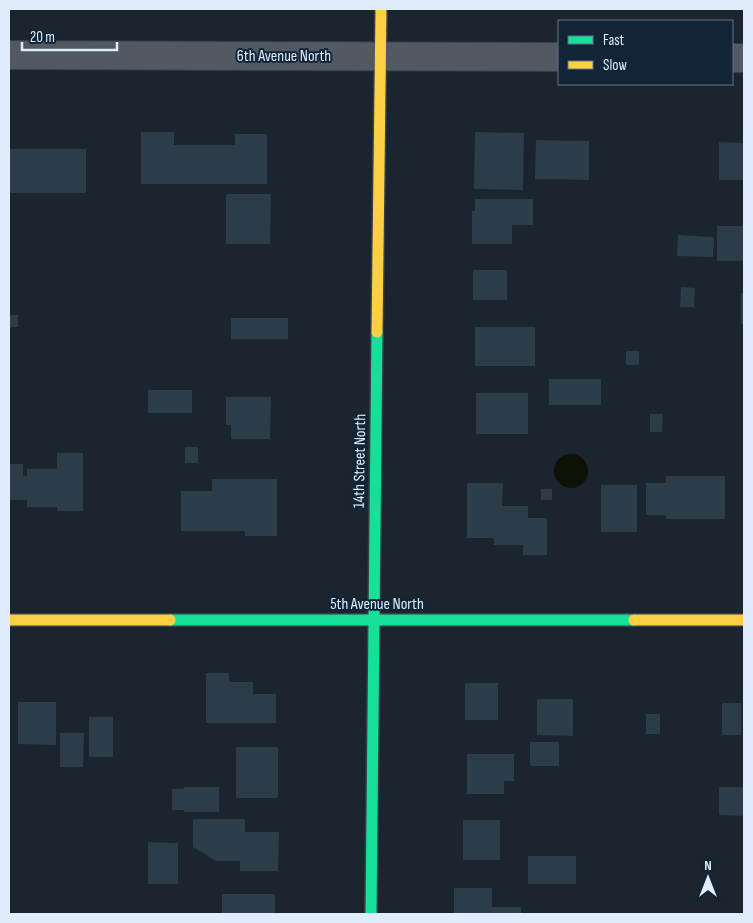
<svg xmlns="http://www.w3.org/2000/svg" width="753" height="923" viewBox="0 0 753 923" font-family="'Sofia Sans Condensed',sans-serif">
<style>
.water{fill:#0e1204}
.building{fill:#2d3c49}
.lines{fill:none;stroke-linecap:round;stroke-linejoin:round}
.street-casing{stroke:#363f48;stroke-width:30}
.fast-casing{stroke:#363f48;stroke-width:14}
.slow-casing{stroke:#363f48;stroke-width:14}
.street{stroke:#525962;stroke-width:28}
.fast{stroke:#16e098;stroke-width:11}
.slow{stroke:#ffcf43;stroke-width:11}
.labels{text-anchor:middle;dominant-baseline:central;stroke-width:4;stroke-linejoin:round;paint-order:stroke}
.street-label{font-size:16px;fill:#e0ecf9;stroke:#122538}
</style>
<rect width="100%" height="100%" fill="#1a2530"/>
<circle class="water" cx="571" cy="471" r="17"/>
<g class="building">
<polygon points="141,132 174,132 174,145 235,145 235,134 267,134 267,184 141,184"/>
<polygon points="475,132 524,133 523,190 474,189"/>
<polygon points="536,140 589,141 589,180 535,179"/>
<polygon points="719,142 744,143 744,180 719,180"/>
<rect x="9" y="149" width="77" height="44"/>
<polygon points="226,194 271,194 270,244 226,244"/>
<polygon points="475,199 533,199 533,225 512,225 512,244 472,244 472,211 475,211"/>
<rect x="717" y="226" width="27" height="35"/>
<polygon points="678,235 714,237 713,257 677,256"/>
<rect x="473" y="270" width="34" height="30"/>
<polygon points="681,287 695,288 694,307 680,307"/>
<rect x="741" y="293" width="3" height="31"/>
<rect x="9" y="315" width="9" height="12"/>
<rect x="231" y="318" width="57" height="21"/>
<rect x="475" y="327" width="60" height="39"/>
<rect x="626" y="351" width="13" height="14"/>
<rect x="549" y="379" width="52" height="26"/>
<rect x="148" y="390" width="44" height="23"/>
<rect x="476" y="393" width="52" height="41"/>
<polygon points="226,397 271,397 270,439 231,439 231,425 226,425"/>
<polygon points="650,414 663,414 662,432 650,432"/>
<rect x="185" y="447" width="13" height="16"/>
<polygon points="57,453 83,453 83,511 57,511 57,507 27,507 27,500 9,500 9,464 23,464 23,476 27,476 27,469 57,469"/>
<polygon points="666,476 725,476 725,519 666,519 666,515 646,515 646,483 666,483"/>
<polygon points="212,479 277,479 277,536 245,536 245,531 181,531 181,491 212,491"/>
<polygon points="467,483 503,483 502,506 528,506 528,518 547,518 547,555 523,555 523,545 494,545 494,538 467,538"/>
<rect x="601" y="485" width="36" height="47"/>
<rect x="541" y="489" width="11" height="11"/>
<polygon points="206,673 229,673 229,682 253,682 253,694 276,694 276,723 206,723"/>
<rect x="465" y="683" width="33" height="37"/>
<polygon points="537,699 573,699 573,736 537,735"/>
<polygon points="18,702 56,702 56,745 18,744"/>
<rect x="722" y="703" width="19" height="32"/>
<rect x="646" y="714" width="14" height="20"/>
<rect x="89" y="717" width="24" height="40"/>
<polygon points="60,733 84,733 83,767 60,767"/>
<rect x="530" y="742" width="29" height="24"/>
<rect x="236" y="747" width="42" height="51"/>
<polygon points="467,754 514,754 514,781 504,781 504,794 467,794"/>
<polygon points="184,787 219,787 219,812 184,812 184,810 172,810 172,789 184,789"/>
<polygon points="719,787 744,787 744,816 719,815"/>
<polygon points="193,819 245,819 245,832 279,832 278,871 240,871 240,861 216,861 193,847"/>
<rect x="463" y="820" width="37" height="40"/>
<polygon points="148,842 178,843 178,884 148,884"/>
<rect x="528" y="856" width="48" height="28"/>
<polygon points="454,888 492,888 492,907 521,907 521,914 454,913"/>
<rect x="222" y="894" width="53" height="20"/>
</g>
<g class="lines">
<defs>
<g id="street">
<polyline points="9,55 559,57"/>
<polyline points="732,58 744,58"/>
</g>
<g id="fast">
<polyline points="170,620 634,620"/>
<polyline points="371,914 377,332"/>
</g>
<g id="slow">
<polyline points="377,332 381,9"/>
<polyline points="9,620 170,620"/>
<polyline points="634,620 744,620"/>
</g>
</defs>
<use href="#street" class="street-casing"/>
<use href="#fast" class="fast-casing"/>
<use href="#slow" class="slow-casing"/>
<use href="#street" class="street"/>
<use href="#fast" class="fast"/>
<use href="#slow" class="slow"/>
</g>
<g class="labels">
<g class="street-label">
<text x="284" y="56">6th Avenue North</text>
<text transform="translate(360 461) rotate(-89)">14th Street North</text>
<text x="377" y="604">5th Avenue North</text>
</g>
</g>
<rect width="753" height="923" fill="none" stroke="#e0ecf9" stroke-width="20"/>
<rect x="558" y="20" width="175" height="65" fill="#122538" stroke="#647585"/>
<rect x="568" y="36" width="25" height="8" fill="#16e098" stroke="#647585"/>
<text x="603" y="45" font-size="15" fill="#e0ecf9">Fast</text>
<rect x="568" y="61" width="25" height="8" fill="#ffcf43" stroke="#647585"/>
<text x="603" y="70" font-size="15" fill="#e0ecf9">Slow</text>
<g transform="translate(708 878)" stroke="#122538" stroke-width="4" paint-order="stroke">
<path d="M0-4L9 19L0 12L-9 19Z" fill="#e0ecf9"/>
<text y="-8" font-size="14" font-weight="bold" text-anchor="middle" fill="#e0ecf9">N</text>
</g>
<path d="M22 42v8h95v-8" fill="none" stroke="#e0ecf9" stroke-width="2.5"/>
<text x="30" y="42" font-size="15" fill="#e0ecf9" stroke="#122538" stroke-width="4" paint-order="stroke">20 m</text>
</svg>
